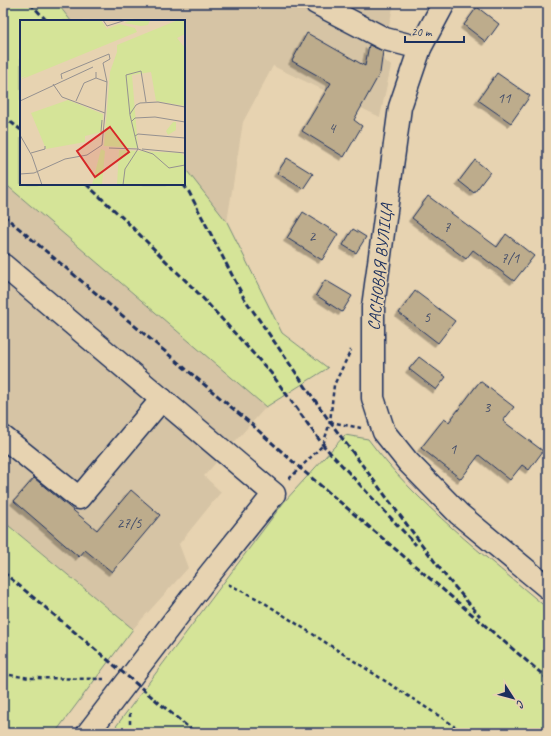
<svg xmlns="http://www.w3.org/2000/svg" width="551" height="736" viewBox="0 0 551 736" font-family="Caveat,sans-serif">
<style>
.built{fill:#d6c4a5}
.green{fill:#d5e498;stroke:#788a7b}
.building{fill:#bdac8c;stroke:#1b2f5e;filter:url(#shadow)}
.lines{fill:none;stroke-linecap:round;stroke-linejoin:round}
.minor-casing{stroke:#1b2f5e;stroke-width:25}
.path{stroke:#1b2f5e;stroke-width:2.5;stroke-dasharray:4 3;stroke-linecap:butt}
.minor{stroke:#e7d3b1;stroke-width:22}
.rail{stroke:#1b2f5e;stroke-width:3;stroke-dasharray:6 3;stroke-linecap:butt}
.labels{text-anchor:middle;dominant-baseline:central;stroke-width:3;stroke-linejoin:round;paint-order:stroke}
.number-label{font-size:15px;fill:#444e6a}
.street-label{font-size:17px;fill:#1b2f5e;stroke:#e7d3b1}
.inset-road{fill:none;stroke:#959190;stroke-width:1}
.view{fill:#d62828;fill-opacity:0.15;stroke:#d62828;stroke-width:2}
.inset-edge{fill:none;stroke:#1b2f5e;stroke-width:2}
</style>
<defs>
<filter id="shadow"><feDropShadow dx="-3.5" dy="3.5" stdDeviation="0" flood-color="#0004"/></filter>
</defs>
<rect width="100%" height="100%" fill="#e7d3b1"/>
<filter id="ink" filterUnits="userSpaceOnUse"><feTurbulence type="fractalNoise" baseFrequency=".025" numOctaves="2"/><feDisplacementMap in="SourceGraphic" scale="8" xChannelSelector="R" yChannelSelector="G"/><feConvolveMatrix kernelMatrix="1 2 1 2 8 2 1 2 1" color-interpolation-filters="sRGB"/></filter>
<g filter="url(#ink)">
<g class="built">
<polygon points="57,3 394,3 382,58 391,66 380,117 273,66 243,122 227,222 184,167 184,21 71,21"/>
<polygon points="3,182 266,407 204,476 221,492 179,544 188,568 133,629 3,521"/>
</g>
<g class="green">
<polygon points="3,3 57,3 71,21 21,21 21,184 184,184 184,167 227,222 282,333 328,368 266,407 3,182"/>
<path d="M345,435l23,4c49,66 118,117 180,170v124h-437l173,-231z"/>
<polygon points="3,521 133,629 55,733 3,733"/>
</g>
<g class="building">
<polygon points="477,7 499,24 486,42 464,25"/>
<polygon points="307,33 365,66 369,45 383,51 380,73 354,120 362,126 344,157 302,131 331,83 292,61"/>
<polygon points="497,73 530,96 511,123 478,100"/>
<polygon points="287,158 313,174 303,189 277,173"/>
<polygon points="475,160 490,172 474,193 459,181"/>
<polygon points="428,196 497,247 506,234 534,256 514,281 473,250 466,259 412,218"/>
<polygon points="303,212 338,234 322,260 287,238"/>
<polygon points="353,229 366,237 356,253 343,245"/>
<polygon points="325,280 352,296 342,312 316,295"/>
<polygon points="415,291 455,321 438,343 399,313"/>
<polygon points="419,357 446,377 436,390 409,369"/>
<polygon points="480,381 514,407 503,421 543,451 529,470 522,465 510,480 479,455 461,479 421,448 444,419 449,422"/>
<polygon points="34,478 97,530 131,490 160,515 112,572 85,550 79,557 14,501"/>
</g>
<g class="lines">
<defs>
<g id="minor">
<polyline points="316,3 385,39 420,48"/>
<polyline points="444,3 420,48 400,107 373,307 373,398 384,432 408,462 459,514 548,588"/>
<polyline points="3,265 274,494 209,575 88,733"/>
<polyline points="3,437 79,498 162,399"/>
</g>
</defs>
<use href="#minor" class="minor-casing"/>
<g class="path">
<polyline points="330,422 361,428"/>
<polyline points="289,479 323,445 330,422 334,385 351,350"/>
<polyline points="228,584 260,600 450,723 462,733"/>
<polyline points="3,674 30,678 104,679"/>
<polyline points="130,713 130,733"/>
</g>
<use href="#minor" class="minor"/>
<g class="rail">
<polyline points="30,3 47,21"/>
<polyline points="3,116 21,130"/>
<polyline points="86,184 125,220 199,294 271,373 323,445 416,545"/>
<polyline points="183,184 189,192 244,298 330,422 447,578 480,616"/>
<polyline points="3,215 250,423 300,468 548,679"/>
<polyline points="3,572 195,733"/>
</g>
</g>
</g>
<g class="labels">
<g class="number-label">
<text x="504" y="98">11</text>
<text x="332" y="128">4</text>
<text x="447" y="227">7</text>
<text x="312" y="236">2</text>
<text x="510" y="258">7/1</text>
<text x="427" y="317">5</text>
<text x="487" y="407">3</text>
<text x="453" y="449">1</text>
<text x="129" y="523">27/5</text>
</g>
<g class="street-label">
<text transform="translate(380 267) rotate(-84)">САСНОВАЯ ВУЛІЦА</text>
</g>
</g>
<g transform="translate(20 20)">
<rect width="165" height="165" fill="#e7d3b1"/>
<path d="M0,0h81l6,9 12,-5 16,4 2,4 -117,48 6,-4 -6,2zM111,0h19l-2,5 -7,1 -17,-3zM158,0h7v14l-8,4 8,10v58l-29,-5 -5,-29 -19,3 6,73 -34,-2 6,-74 7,-20v-7zM48,80l35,14 -1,18 -17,4v6l-39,7 -15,-36zM153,102h3v8l-8,5 -2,-4zM81,129l4,2 -3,34h-10zM99,130l62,3 4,4v28h-68z" fill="#d5e498"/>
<path class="inset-road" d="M83,0l4,6 19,-6M76,52v6l11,4M42,59l-1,-5 48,-20 1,5 -7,4 4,19 -2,31M0,81l73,-34M56,81l8,-18 12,-5M110,94l6,-9 4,-2 18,-1 27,5M111,102l4,-4 20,-1 30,5M81,112l1,-12M0,115l12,21 10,29M115,116l3,-2 47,4M89,128l29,1 15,5 16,14 16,-3M122,129l43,4M11,133l14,-4v-3M0,154l14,-1 31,-14 22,-4 15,-10 3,-32 -43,-16 -9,-13M103,165l2,-16 13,-20 -8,-34 -4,-40 15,-4 5,31"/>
<path class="view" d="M90,107l19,25 -34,25 -18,-26z"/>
<rect width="165" height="165" class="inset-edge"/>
</g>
<rect width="551" height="736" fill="none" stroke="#e7d3b1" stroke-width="16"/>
<rect x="8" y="8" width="535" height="720" fill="none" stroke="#1b2f5e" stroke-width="1.5" filter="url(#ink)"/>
<g transform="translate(513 698) rotate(126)" stroke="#e7d3b1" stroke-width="3" paint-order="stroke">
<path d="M0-3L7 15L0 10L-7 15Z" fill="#1b2f5e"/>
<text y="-6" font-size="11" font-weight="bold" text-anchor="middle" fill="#1b2f5e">С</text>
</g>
<path d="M405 36v6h59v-6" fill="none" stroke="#1b2f5e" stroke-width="2"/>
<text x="411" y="36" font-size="12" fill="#1b2f5e" stroke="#e7d3b1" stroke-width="3" paint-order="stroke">20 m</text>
</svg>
